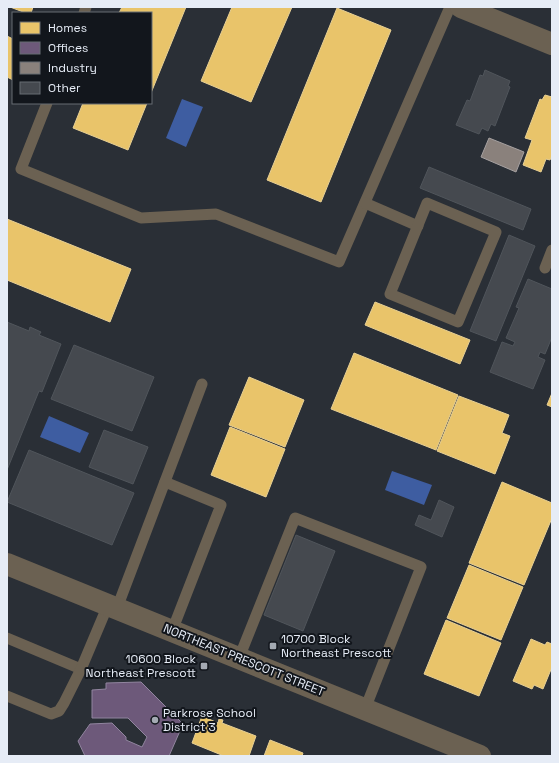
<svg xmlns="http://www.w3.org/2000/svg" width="559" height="763" viewBox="0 0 559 763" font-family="'Space Grotesk',sans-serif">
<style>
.water{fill:#3e5da1}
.homes{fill:#e9c46a;stroke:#e8d094}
.offices{fill:#6d597a;stroke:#91859f}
.industry{fill:#8a817c;stroke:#a6a1a1}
.building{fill:#45494f;stroke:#50555b}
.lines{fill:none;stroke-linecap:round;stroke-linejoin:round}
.service{stroke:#6b6152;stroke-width:11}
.minor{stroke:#6b6152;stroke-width:22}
.tertiary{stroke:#6b6152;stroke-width:22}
.poi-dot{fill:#a4aab3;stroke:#12161c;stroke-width:1.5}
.labels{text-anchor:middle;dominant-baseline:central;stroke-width:4;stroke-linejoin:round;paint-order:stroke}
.poi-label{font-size:12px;fill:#e6ecf6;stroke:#12161c;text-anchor:start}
.street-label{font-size:12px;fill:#e6ecf6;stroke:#12161c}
</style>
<rect width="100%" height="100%" fill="#2a2f36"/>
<g class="water">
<polygon points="182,99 203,107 186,147 166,138"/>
<polygon points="49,416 89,433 80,453 40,437"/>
<polygon points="392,471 432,485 424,505 385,490"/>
</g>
<g class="homes">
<polygon points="10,7 33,7 31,13 26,13"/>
<polygon points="122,7 186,7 151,93 151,13 119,13"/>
<polygon points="232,7 292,7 251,102 201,81"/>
<polygon points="337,8 391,30 321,202 267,180"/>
<polygon points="7,36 13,39 13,80 7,77"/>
<polygon points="545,95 552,97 552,155 550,160 546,159 541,172 523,165 532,140 525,138 540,99 542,100"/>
<polygon points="83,103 147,103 128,150 73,128"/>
<polygon points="7,219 131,269 110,322 7,280"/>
<polygon points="375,302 470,340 460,364 365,325"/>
<polygon points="354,353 458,395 436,450 331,409"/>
<polygon points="249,377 304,400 285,447 229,425"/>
<polygon points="552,393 552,407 547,405"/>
<polygon points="459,396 509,415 502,433 510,436 495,474 437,451"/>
<polygon points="230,427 285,449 266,497 211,475"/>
<polygon points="502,482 552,503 552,518 524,585 469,563"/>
<polygon points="469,565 523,587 501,640 447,618"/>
<polygon points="446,620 501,643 479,696 424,674"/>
<polygon points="531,639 545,645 547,642 552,644 552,667 543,689 534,685 532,689 513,681"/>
<polygon points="202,716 218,723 219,719 223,720 222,723 256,736 249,756 224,756 192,743"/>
<polygon points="270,740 303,753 302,756 264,756"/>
</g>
<polygon class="offices" points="141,682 183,724 169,756 85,756 78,741 90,724 112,723 126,737 126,740 142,747 147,737 128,718 92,718 92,690 106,689 106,683"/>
<polygon class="industry" points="489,138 524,152 516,172 481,157"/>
<g class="building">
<polygon points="485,70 510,81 508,86 510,87 495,126 491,124 488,131 482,128 479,134 456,125 467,100 470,101 480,75 483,76"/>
<polygon points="429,167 531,209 523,230 420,188"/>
<polygon points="509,235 535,246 496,341 470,331"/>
<polygon points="528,279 552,289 552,337 545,354 540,352 538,357 545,360 533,389 490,372 502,342 513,346 515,342 506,338 519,308 516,307"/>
<polygon points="7,322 29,331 30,327 41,332 39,335 61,344 42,392 39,391 7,470"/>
<polygon points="74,345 154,377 132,431 51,399"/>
<polygon points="104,430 148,447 133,484 89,467"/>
<polygon points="29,450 134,493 112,545 7,502"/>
<polygon points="439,500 454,507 442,537 415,525 419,515 431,520"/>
<polygon points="296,535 335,551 303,631 264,615"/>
</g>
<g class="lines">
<g class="service">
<polyline points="84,13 86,7"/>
<polyline points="47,103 21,169 141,218 216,214 339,262 450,7"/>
<polyline points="365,203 418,226"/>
<polygon points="427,203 496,232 458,322 390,294"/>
<polyline points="545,268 552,250"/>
<polyline points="165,482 221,505 172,631"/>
<polyline points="117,608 202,384"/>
<polyline points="7,638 81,669"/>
<polyline points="239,658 295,518 421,567 365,709"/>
<polyline points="7,696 51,714 59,711 64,703 81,669 108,605"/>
</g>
<polyline class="minor" points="461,7 552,44"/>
<polyline class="tertiary" points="7,564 480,756"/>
</g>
<g class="poi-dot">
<rect x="269" y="642" width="8" height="8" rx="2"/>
<rect x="200" y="662" width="8" height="8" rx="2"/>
<circle cx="155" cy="720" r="4"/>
</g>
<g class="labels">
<g class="poi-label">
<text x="281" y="639">10700 Block<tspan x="281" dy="14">Northeast Prescott</tspan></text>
<text x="196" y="659" text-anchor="end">10600 Block<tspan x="196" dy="14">Northeast Prescott</tspan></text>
<text x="163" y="713">Parkrose School<tspan x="163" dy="14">District 3</tspan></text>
</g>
<g class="street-label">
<text transform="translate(244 660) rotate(22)">NORTHEAST PRESCOTT STREET</text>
</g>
</g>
<rect width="559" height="763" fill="none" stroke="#e6ecf6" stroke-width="16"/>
<rect x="12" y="12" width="140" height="92" fill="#12161c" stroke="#676c73"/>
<rect x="20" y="22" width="20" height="12" fill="#e9c46a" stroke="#676c73"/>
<text x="48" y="32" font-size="12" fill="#e6ecf6">Homes</text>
<rect x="20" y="42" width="20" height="12" fill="#6d597a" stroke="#676c73"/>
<text x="48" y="52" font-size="12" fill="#e6ecf6">Offices</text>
<rect x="20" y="62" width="20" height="12" fill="#8a817c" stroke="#676c73"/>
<text x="48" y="72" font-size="12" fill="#e6ecf6">Industry</text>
<rect x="20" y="82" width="20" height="12" fill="#45494f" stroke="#676c73"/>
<text x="48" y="92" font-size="12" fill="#e6ecf6">Other</text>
</svg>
